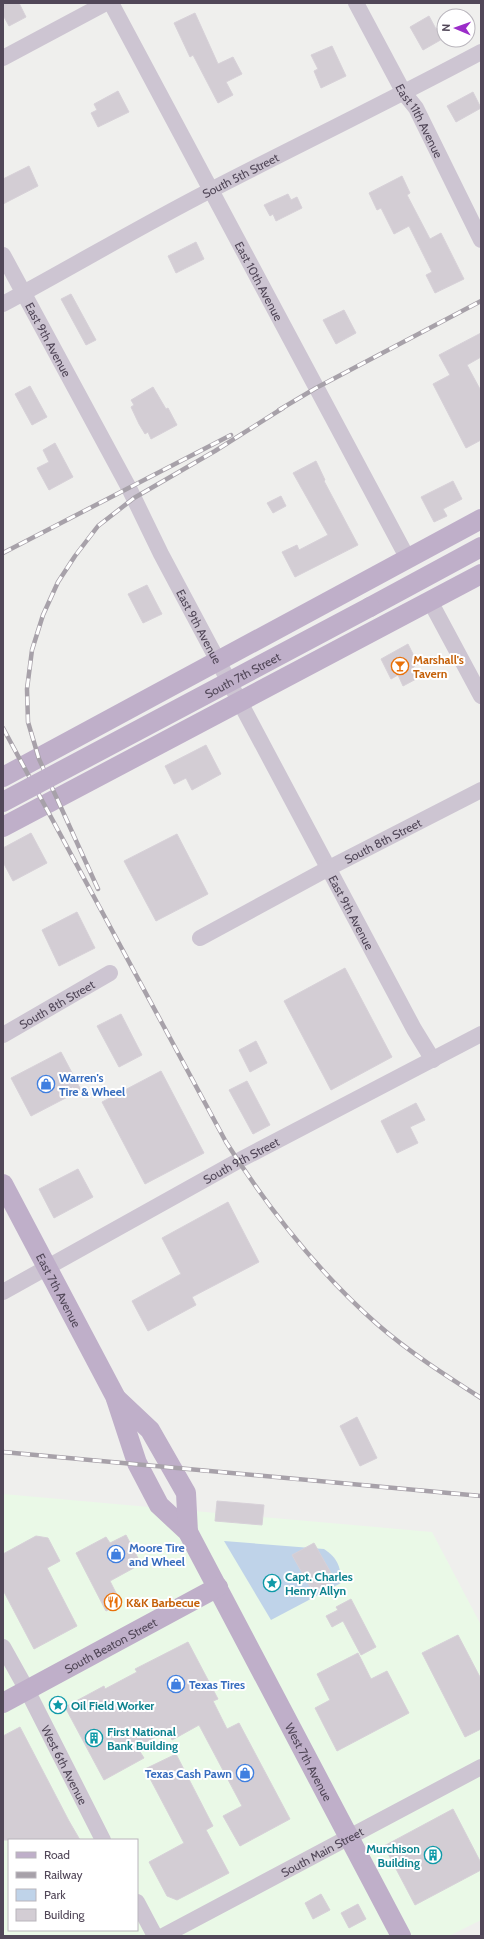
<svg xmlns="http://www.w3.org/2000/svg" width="484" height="1939" viewBox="0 0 484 1939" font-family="Cabin,sans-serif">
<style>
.commercial{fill:#eaf9e7;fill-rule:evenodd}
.green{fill:#bfd3e9}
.building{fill:#d3cdd4;stroke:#d7d1d8}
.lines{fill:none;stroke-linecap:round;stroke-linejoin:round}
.minor{stroke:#cdc5d2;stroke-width:16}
.major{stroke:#bfafc9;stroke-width:20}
.rail-casing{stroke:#a7a1a9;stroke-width:4.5}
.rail{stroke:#fff;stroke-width:3;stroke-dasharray:9;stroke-linecap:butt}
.major-bridge{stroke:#bfafc9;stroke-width:20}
.labels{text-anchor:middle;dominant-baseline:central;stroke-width:4;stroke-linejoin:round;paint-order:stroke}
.street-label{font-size:12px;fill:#514758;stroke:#fff}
.food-label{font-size:12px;font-weight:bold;fill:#c56008;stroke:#fff;text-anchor:start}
.shop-label{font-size:12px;font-weight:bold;fill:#366cbe;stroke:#fff;text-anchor:start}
.culture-label{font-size:12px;font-weight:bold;fill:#0d838f;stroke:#fff;text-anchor:start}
</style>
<rect width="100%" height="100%" fill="#efefed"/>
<path class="commercial" d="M3,1494l429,38 49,93v295l-32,16h-446zM9,1840h128v90h-128z"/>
<path class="green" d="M224,1541l100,8c14,9 17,19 17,34l-70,37z"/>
<g class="building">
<polygon points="3,3 19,3 26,17 9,26 3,15"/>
<polygon points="195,13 218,64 233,57 242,74 226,82 233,95 218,103 193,55 190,57 174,23"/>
<polygon points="429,16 436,29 444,24 444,38 423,50 410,27"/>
<polygon points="332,46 346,76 321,88 314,71 318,69 311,55"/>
<polygon points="118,91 129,112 98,127 91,113 97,110 94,104"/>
<polygon points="473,92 481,108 456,122 447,106"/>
<polygon points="29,166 38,186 3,204 3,179"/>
<polygon points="402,176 410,193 407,195 430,239 441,233 464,279 435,293 426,275 432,272 409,226 394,234 381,208 377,210 369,193"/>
<polygon points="288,194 291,200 297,197 302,208 276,221 273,214 270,216 264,205"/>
<polygon points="196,242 204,259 176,273 168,256"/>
<polygon points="71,294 96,340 86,345 61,299"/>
<polygon points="344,310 356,333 336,344 323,320"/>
<polygon points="481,333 481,357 467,365 481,391 481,440 466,448 433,384 450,375 439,355"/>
<polygon points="30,386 47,417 32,425 15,394"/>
<polygon points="153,387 166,409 168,408 177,425 151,439 148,432 145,434 139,424 131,407 134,405 131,400"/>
<polygon points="55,443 73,477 49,490 37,468 49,462 43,450"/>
<polygon points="316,461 325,480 324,481 358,545 295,577 282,552 297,545 299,550 328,535 293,473"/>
<polygon points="453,481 462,499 443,509 447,516 434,522 421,497"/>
<polygon points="281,496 286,506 273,513 267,503"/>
<polygon points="147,585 162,614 143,623 128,594"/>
<polygon points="408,644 418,664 413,667 418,678 403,686 398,675 391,679 381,659"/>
<polygon points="206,745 221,774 192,790 186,778 174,784 165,766"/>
<polygon points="31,833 47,863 13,881 3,862 3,848"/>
<polygon points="177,834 208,894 156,921 124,861"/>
<polygon points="77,912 95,948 59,966 42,930"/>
<polygon points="345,968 392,1057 331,1090 284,1001"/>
<polygon points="121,1014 142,1055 119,1067 97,1026"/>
<polygon points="256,1041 267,1063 250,1072 239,1050"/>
<polygon points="61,1052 81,1090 31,1116 11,1078"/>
<polygon points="161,1071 204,1153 145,1184 102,1102"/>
<polygon points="247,1081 270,1125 253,1134 229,1090"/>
<polygon points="416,1103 425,1120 410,1127 418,1143 397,1153 381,1121"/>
<polygon points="78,1169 93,1197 54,1218 39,1189"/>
<polygon points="228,1202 259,1262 192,1297 196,1305 148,1331 132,1301 181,1274 162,1238"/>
<polygon points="357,1417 377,1458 360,1466 340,1426"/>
<polygon points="217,1501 264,1505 262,1525 215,1521"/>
<polygon points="126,1535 141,1564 110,1581 121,1603 106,1611 76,1553 106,1537 110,1543"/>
<polygon points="36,1536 48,1538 60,1561 47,1568 77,1626 34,1649 3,1590 3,1554"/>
<polygon points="314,1543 335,1580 313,1592 292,1555"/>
<polygon points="351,1599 376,1647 361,1655 343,1621 332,1627 326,1616 338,1610 336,1607"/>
<polygon points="458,1635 481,1679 481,1729 465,1737 422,1653"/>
<polygon points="188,1642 218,1699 213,1701 227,1729 239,1723 290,1819 240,1846 223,1816 242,1806 199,1725 172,1740 168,1730 137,1747 144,1758 104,1780 65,1707 104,1686 105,1689 137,1672 135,1669"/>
<polygon points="358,1653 371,1679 387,1671 409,1713 337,1751 315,1708 330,1700 317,1674"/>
<polygon points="20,1727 69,1821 80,1840 3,1840 3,1736"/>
<polygon points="176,1754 213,1826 206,1830 229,1873 177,1900 167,1896 149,1862 184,1843 145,1769"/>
<polygon points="453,1809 481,1863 481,1870 415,1905 384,1846"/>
<polygon points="321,1894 330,1910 313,1919 305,1903"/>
<polygon points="358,1904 366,1919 349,1928 341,1913"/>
</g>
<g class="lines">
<g class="minor">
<path id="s1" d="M111,3l297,556"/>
<path id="s2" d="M356,3l48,90 12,15 65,132"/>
<polyline points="3,58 106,3"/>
<path id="s3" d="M3,255l126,233 32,66 253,475 19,31"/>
<path id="s4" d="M3,304c69,-37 136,-77 206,-113 91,-47 182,-91 272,-139"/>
<polyline points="430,601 481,696"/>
<path id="s5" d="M200,938l129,-70 152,-78"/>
<path id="s6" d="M3,1035l107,-62"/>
<path id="s7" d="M3,1292l235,-131 243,-127"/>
<path id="s8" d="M3,1647l24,43 76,150"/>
<polyline points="137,1902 155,1936"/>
<path id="s9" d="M163,1936l318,-169"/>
</g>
<g class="major">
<polyline points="370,607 481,547"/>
<polyline points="3,777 481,519"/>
<polyline points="3,827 481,574"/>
<path id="s10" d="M3,1184l112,212 22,67 22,42 29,27 213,404"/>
<polyline points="116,1398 150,1430 186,1493 188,1532"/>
<path id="s11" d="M3,1703l215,-116"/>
</g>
<defs>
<g id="rail">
<polyline points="279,410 316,388 481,301"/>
<polyline points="3,553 231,435"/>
<path d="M3,728l223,414c42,66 92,130 151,182 32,28 68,51 104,74"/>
<polyline points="98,889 39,759 28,722 27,689 32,650 43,615 58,582 75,556 98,526 134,498 215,451 283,408"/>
<polyline points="3,1452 481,1496"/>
</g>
</defs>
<use href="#rail" class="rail-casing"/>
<use href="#rail" class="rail"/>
<path class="major-bridge" id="s12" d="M3,802l367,-195"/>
</g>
<defs>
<symbol id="bar-ring" viewBox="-11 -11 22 22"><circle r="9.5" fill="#fff" stroke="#e8710a" stroke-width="1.5"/><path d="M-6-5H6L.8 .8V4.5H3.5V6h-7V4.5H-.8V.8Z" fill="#e8710a"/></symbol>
<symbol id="shop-ring" viewBox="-11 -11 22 22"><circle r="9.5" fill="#fff" stroke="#3f7fe0" stroke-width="1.5"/><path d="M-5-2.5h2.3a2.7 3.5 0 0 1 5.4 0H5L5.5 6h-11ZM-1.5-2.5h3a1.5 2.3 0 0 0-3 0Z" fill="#3f7fe0"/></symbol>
<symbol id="sight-ring" viewBox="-11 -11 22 22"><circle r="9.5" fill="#fff" stroke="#0f9aa8" stroke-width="1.5"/><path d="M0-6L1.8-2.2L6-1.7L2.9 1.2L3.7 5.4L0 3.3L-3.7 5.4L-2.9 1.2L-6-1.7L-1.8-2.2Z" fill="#0f9aa8"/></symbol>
<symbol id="restaurant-ring" viewBox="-11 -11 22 22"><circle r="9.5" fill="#fff" stroke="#e8710a" stroke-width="1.5"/><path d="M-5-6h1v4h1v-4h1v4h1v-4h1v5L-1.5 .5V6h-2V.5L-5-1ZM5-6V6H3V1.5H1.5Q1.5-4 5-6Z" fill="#e8710a"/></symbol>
<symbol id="building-ring" viewBox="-11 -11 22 22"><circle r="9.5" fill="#fff" stroke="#0f9aa8" stroke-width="1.5"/><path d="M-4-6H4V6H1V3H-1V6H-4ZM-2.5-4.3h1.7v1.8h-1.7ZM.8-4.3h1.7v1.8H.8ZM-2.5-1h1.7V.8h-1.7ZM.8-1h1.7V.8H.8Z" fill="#0f9aa8"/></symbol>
</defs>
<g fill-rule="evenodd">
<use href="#bar-ring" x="390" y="656" width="20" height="20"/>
<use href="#shop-ring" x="36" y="1074" width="20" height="20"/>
<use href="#shop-ring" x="106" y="1544" width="20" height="20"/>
<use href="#sight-ring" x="262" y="1573" width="20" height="20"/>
<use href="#restaurant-ring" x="103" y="1592" width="20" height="20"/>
<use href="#shop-ring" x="166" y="1674" width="20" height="20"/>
<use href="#sight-ring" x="48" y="1695" width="20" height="20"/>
<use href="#building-ring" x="84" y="1728" width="20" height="20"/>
<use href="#shop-ring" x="235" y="1763" width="20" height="20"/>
<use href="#building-ring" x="423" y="1845" width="20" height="20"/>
</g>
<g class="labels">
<g class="street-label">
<text stroke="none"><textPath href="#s2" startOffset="134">East 11th Avenue</textPath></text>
<text stroke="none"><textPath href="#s4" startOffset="270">South 5th Street</textPath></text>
<text stroke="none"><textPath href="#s1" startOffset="315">East 10th Avenue</textPath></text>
<text stroke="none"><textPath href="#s3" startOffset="96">East 9th Avenue</textPath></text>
<text stroke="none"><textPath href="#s3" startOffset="420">East 9th Avenue</textPath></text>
<text stroke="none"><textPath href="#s12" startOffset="271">South 7th Street</textPath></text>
<text stroke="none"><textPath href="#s5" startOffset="207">South 8th Street</textPath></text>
<text stroke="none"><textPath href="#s3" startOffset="744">East 9th Avenue</textPath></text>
<text stroke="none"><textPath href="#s6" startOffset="62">South 8th Street</textPath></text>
<text stroke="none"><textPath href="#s7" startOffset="272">South 9th Street</textPath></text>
<text stroke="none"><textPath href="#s10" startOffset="120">East 7th Avenue</textPath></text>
<text stroke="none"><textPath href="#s11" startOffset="122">South Beaton Street</textPath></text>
<text stroke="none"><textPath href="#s10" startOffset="657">West 7th Avenue</textPath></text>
<text stroke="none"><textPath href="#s8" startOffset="133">West 6th Avenue</textPath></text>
<text stroke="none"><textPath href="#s9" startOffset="180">South Main Street</textPath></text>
</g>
<g class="food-label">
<text x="413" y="659">Marshall's<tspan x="413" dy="14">Tavern</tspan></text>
<text x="126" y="1602">K&amp;K Barbecue</text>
</g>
<g class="shop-label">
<text x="59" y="1077">Warren's<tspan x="59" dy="14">Tire &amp; Wheel</tspan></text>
<text x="129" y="1547">Moore Tire<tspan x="129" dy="14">and Wheel</tspan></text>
<text x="189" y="1684">Texas Tires</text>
<text x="232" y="1773" text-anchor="end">Texas Cash Pawn</text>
</g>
<g class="culture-label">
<text x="285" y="1576">Capt. Charles<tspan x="285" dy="14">Henry Allyn</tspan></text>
<text x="71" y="1705">Oil Field Worker</text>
<text x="107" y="1731">First National<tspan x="107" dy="14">Bank Building</tspan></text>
<text x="420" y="1848" text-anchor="end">Murchison<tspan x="420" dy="14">Building</tspan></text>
</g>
</g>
<rect width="484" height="1939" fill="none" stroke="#514758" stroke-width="8"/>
<rect x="8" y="1839" width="130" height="92" fill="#ffffff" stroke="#b9b5bc"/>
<rect x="16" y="1852" width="20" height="6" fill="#bfafc9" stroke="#b9b5bc"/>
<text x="44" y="1859" font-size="12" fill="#514758">Road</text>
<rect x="16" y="1872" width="20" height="6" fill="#a7a1a9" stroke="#b9b5bc"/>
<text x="44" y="1879" font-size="12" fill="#514758">Railway</text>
<rect x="16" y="1889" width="20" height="12" fill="#bfd3e9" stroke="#b9b5bc"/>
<text x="44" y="1899" font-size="12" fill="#514758">Park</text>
<rect x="16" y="1909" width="20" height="12" fill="#d3cdd4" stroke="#b9b5bc"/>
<text x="44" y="1919" font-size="12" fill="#514758">Building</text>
<g transform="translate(456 28) rotate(272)"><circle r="19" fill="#ffffff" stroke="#b9b5bc"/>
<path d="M0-3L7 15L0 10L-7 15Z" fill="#9b2dc9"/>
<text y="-6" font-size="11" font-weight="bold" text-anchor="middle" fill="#514758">N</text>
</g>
</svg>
